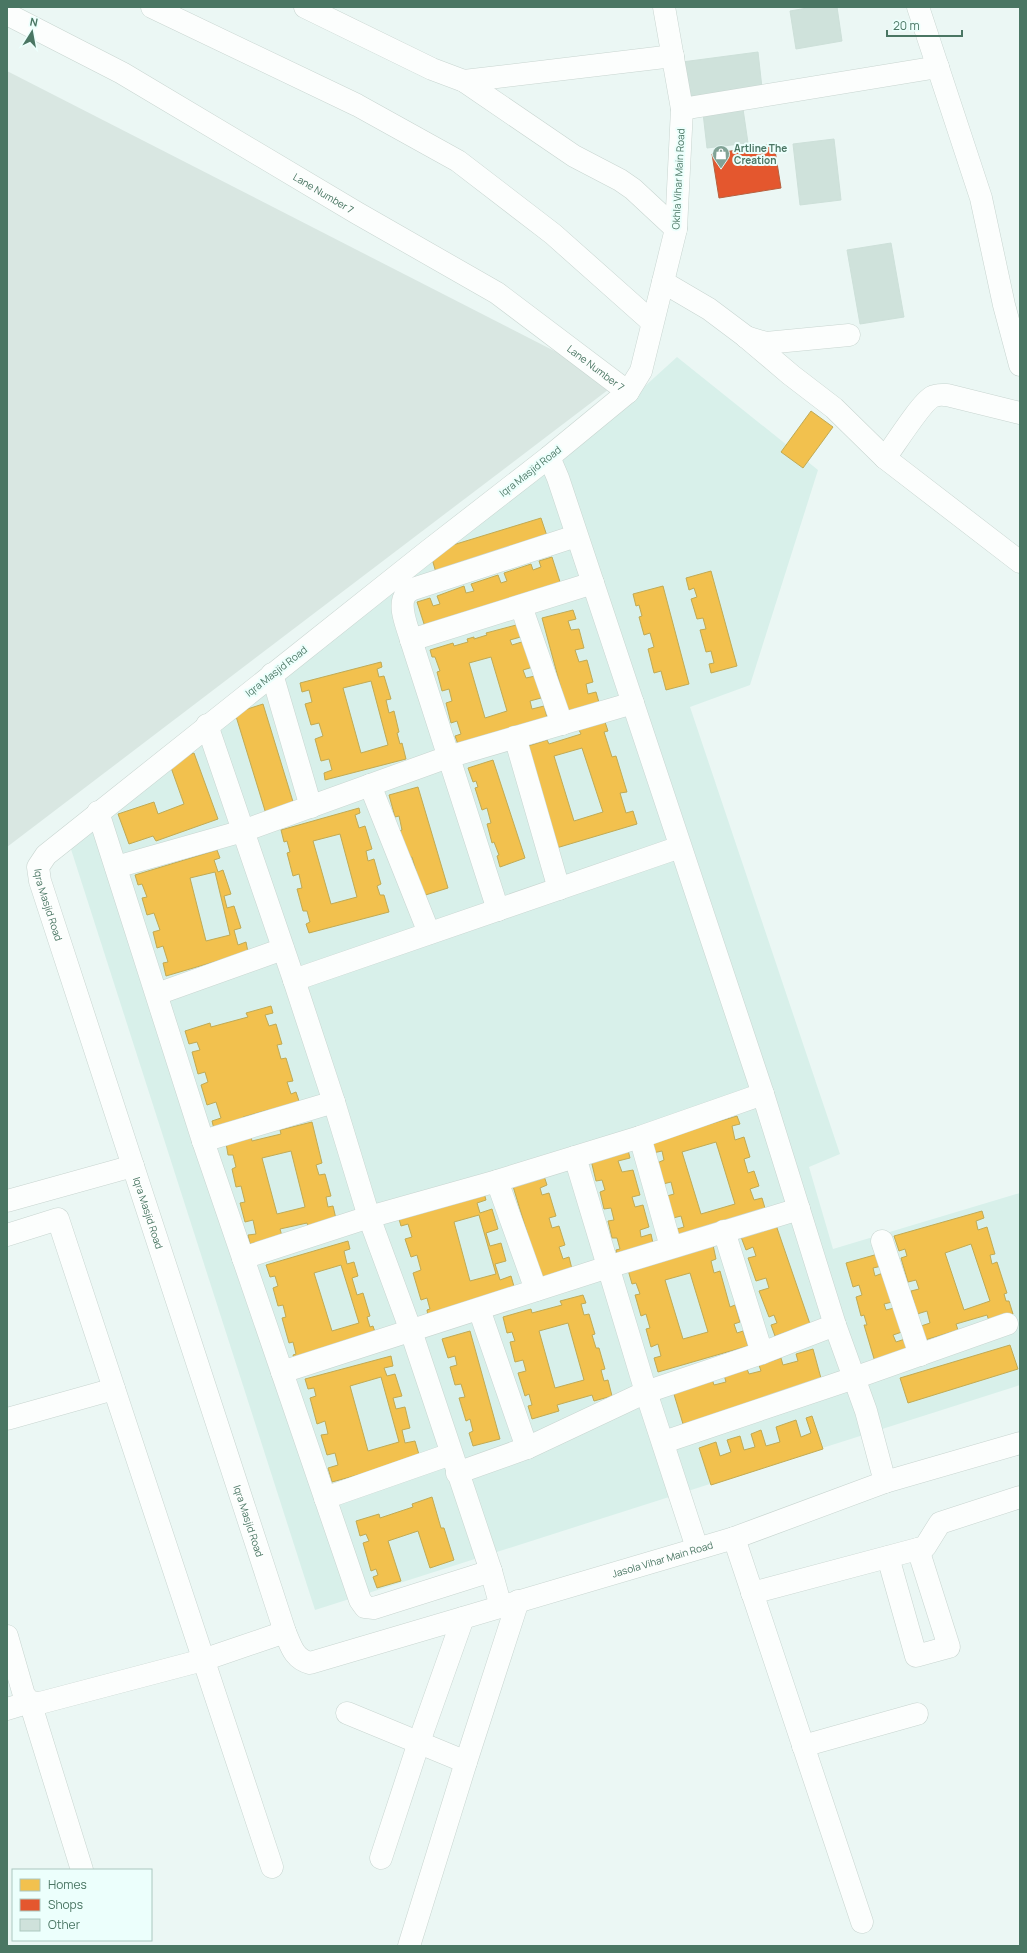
<svg xmlns="http://www.w3.org/2000/svg" width="1027" height="1953" viewBox="0 0 1027 1953" font-family="Manrope,sans-serif">
<style>
.residential{fill:#d8f0ea}
.industrial{fill:#d9e7e2}
.homes{fill:#f2c14e;stroke:#c0aa54;fill-rule:evenodd}
.shops{fill:#e4572e;stroke:#b6603e}
.building{fill:#cfe2db;stroke:#cde0d9}
.lines{fill:none;stroke-linecap:round;stroke-linejoin:round}
.minor-casing{stroke:#c8d5d0;stroke-width:23}
.minor{stroke:#fcfefd;stroke-width:22}
.labels{text-anchor:middle;dominant-baseline:central;stroke-width:4;stroke-linejoin:round;paint-order:stroke}
.poi-label{font-size:10px;font-weight:bold;fill:#4a7663;stroke:#ecfffc;text-anchor:start}
.street-label{font-size:10px;fill:#4a7663;stroke:#ecfffc}
</style>
<rect width="100%" height="100%" fill="#ebf7f4"/>
<polygon class="residential" points="677,357 818,470 750,685 690,707 840,1154 809,1167 833,1249 1020,1193 1020,1385 315,1610 69,843 550,454 644,387"/>
<polygon class="industrial" points="7,71 617,383 7,847"/>
<g class="homes">
<polygon points="811,411 833,427 803,468 781,452"/>
<polygon points="541,518 549,542 437,576 430,552"/>
<polygon points="552,557 561,585 426,630 417,602 430,598 433,606 440,604 437,596 464,586 466,593 474,591 471,584 498,575 501,583 507,581 504,573 531,564 533,570 541,567 539,561"/>
<polygon points="711,571 737,666 711,673 709,664 714,663 711,651 706,652 700,630 706,629 703,618 697,619 691,599 697,597 694,588 689,590 686,578"/>
<polygon points="663,586 689,684 666,690 661,671 654,673 648,649 654,647 650,633 644,635 639,617 642,616 639,605 636,606 633,594"/>
<polygon points="573,610 576,619 568,621 571,630 579,629 584,648 575,650 579,662 587,660 593,682 586,684 588,694 596,692 600,706 568,714 542,618"/>
<path d="M520,624l4,12 -14,4 2,5 13,-4 8,26 -10,3 3,8 9,-2 6,22 -11,3 2,8 12,-3 4,15 -89,26 -4,-11 6,-2 -4,-13 -6,2 -5,-20 6,-2 -3,-12 -7,2 -5,-19 3,-1 -5,-14h-3l-2,-7 23,-7 1,3 14,-4 -1,-3 7,-2v2l13,-4 -1,-2zM491,657l16,54 -22,7 -16,-55z"/>
<path d="M381,662l1,5 -5,2 2,8 5,-1 7,23 -5,1 3,13 5,-2 5,21 -2,1 3,11 2,-1 4,16 -81,21 -1,-7 8,-3 -3,-11 -8,2 -6,-22 8,-3 -4,-13 -8,2 -6,-21 7,-2 -3,-12 -7,2 -2,-9zM371,681l17,64 -27,8 -18,-65z"/>
<polygon points="263,704 294,805 266,814 235,713"/>
<path d="M605,722l3,9 -4,1 8,25 4,-1 11,36 -7,1 6,20 7,-2 4,13 -84,25 -31,-101 25,-8 2,4 32,-10 -2,-4zM582,748l21,64 -29,9 -20,-65z"/>
<polygon points="194,753 218,819 156,841 153,836 129,844 118,814 154,802 158,814 184,804 169,762"/>
<polygon points="493,760 525,858 500,867 497,856 499,855 494,842 492,843 487,824 491,823 487,808 482,810 475,788 478,787 476,781 473,782 468,768"/>
<polygon points="418,787 448,888 419,897 412,872 416,871 412,857 408,858 399,831 402,830 399,816 395,817 389,795"/>
<path d="M359,808l1,5 -5,2 4,13 6,-2 7,23 -6,2 2,10 6,-2 7,25 -4,2 3,9h4l5,17 -80,21 -3,-9 4,-2 -3,-11h-4l-6,-22 5,-1 -3,-14 -6,2 -6,-23 3,-1 -3,-11 -3,1 -3,-12zM340,834l17,63 -26,7 -18,-63z"/>
<path d="M217,850l3,8 -6,2 4,12 5,-2 8,24 -7,2 3,12 7,-2 7,22 -7,2 4,15 8,-3 2,10 -82,24 -3,-13 5,-1 -5,-16 -6,2 -4,-16 7,-2 -6,-17 -7,2 -5,-17 5,-1 -5,-13 -4,1 -3,-10zM215,872l15,63 -24,6 -16,-63z"/>
<polygon points="271,1006 273,1013 265,1015 269,1026 276,1024 282,1044 277,1045 281,1059 286,1058 293,1081 287,1082 291,1094 296,1092 300,1104 269,1113 268,1110 243,1117 244,1120 214,1129 212,1121 221,1118 216,1102 207,1105 201,1085 208,1082 205,1072 198,1074 192,1052 200,1050 197,1042 189,1044 185,1031 210,1023 211,1027 248,1017 246,1013"/>
<path d="M737,1116l3,8 -8,2 3,14 9,-3 6,20 -6,2 4,14 6,-2 5,15 -9,3 4,11 8,-2 5,17 -87,26 -3,-12 7,-2 -3,-11 -8,2 -6,-22 7,-2 -3,-12 -8,2 -6,-21 7,-3 -2,-9 -9,2 -3,-11zM716,1142l19,62 -34,10 -19,-62z"/>
<path d="M312,1122l10,41 -6,2 3,10 6,-1 6,22 -5,1 2,10 5,-1 4,17 -28,7 -2,-7 -27,6 2,7 -32,8 -2,-9 8,-1 -3,-14 -8,2 -5,-19 5,-1 -4,-16 -5,1 -4,-18 4,-2 -3,-12h-5l-2,-12 25,-6 1,4 29,-7 -1,-4zM291,1151l14,56 -28,7 -15,-56z"/>
<polygon points="627,1146 630,1158 618,1161 622,1172 633,1170 640,1195 632,1197 635,1207 643,1205 649,1227 640,1230 641,1237 651,1234 654,1248 618,1258 616,1250 620,1249 617,1238 612,1238 608,1221 614,1220 611,1208 604,1209 600,1192 605,1190 602,1180 596,1181 590,1156"/>
<polygon points="543,1173 547,1185 540,1188 542,1195 549,1193 556,1216 549,1218 552,1228 559,1226 565,1245 559,1247 563,1259 569,1257 573,1273 542,1282 512,1183"/>
<path d="M484,1193l2,7 -9,3 3,10 12,-4 6,20 -12,4 4,13 11,-3 5,18 -11,3 5,16 11,-4 4,14 -87,26 -1,-6 3,-1 -3,-11 -6,2 -8,-27 8,-3 -4,-15 -6,2 -6,-18 7,-2 -4,-13 -7,2 -2,-7zM479,1215l17,59 -26,7 -16,-59z"/>
<path d="M982,1211l2,7 -8,3 2,9 9,-3 8,27 -5,1 2,9 5,-2 10,31 -3,1 2,7h3l4,13 -24,7 -2,-6 -31,9 2,6 -33,10 -4,-14 9,-3 -3,-12 -10,3 -6,-23 8,-2 -3,-9 -8,2 -7,-24 6,-2 -2,-7 -6,2 -5,-15zM971,1244l19,57 -26,9 -19,-57z"/>
<polygon points="776,1225 810,1324 775,1336 771,1325 777,1323 774,1315 769,1317 759,1291 769,1288 766,1278 756,1281 748,1258 756,1256 753,1247 746,1250 741,1237"/>
<path d="M348,1241l2,8 -6,2 3,13 7,-2 4,14 -6,2 5,17 6,-2 7,23 -3,1 3,10 3,-1 4,12 -82,24 -2,-7 3,-1 -3,-12 -4,1 -7,-25 4,-1 -3,-12 -5,1 -5,-18 5,-2 -3,-10 -5,1 -4,-12zM341,1265l18,58 -27,8 -18,-58z"/>
<path d="M713,1245l3,14 -5,2 3,12 6,-2 10,36 5,-2 5,17 -6,2 3,9 6,-2 5,15 -90,26 -4,-14 7,-2 -3,-12 -7,3 -5,-18 4,-1 -4,-14 -5,2 -6,-21 5,-1 -4,-11 -4,1 -4,-14zM690,1273l18,59 -25,7 -18,-59z"/>
<polygon points="878,1254 882,1266 873,1268 875,1276 883,1273 892,1302 884,1304 886,1310 894,1308 902,1332 893,1335 896,1342 905,1339 909,1353 875,1362 864,1325 867,1325 864,1315 861,1316 856,1297 862,1295 859,1285 853,1287 846,1263"/>
<path d="M583,1295l3,8 -5,1 3,11 5,-1 6,20 -3,1 4,13h3l6,21 -4,1 3,11 4,-1 4,16 -18,5 -2,-6 -35,10 2,6 -27,8 -4,-13 4,-1 -3,-11 -4,2 -7,-23 8,-2 -3,-11 -8,2 -5,-20 5,-1 -3,-9 -5,1 -4,-16 28,-8 1,4 30,-8 -2,-4zM568,1323l16,57 -29,8 -16,-57z"/>
<polygon points="470,1331 500,1439 473,1446 469,1433 473,1431 470,1419 466,1421 459,1398 465,1397 461,1384 455,1385 450,1367 457,1365 455,1356 448,1358 442,1339"/>
<polygon points="1010,1345 1018,1369 908,1403 900,1378"/>
<polygon points="813,1349 822,1382 683,1424 673,1391 712,1379 714,1385 726,1382 724,1375 747,1369 749,1374 761,1371 759,1365 781,1358 783,1365 798,1361 796,1354"/>
<path d="M391,1356l2,10 -9,2 3,8 8,-2 7,22 -9,2 3,11 9,-2 5,21 -8,2 3,13 10,-2 5,17 -88,24 -4,-14 10,-3 -3,-12 -8,2 -6,-20 7,-1 -3,-13 -8,3 -7,-26 6,-2 -2,-8 -6,1 -3,-10zM381,1377l18,65 -31,9 -18,-65z"/>
<polygon points="812,1416 823,1449 711,1485 699,1448 716,1442 720,1456 731,1452 727,1440 740,1436 744,1450 755,1447 751,1434 761,1430 766,1446 780,1442 776,1427 796,1420 801,1437 811,1433 806,1418"/>
<polygon points="432,1497 441,1528 444,1528 454,1560 430,1568 418,1531 388,1541 401,1581 377,1588 373,1577 378,1575 376,1569 371,1571 363,1543 369,1541 366,1534 360,1536 356,1521 379,1514 380,1518 413,1507 412,1504"/>
</g>
<polygon class="shops" points="774,144 781,188 719,198 712,154"/>
<g class="building">
<polygon points="813,7 837,7 842,41 796,49 790,11"/>
<polygon points="758,52 762,88 686,97 682,62"/>
<polygon points="743,109 748,143 707,148 703,113"/>
<polygon points="834,139 841,200 800,205 793,144"/>
<polygon points="891,243 904,317 860,324 847,250"/>
</g>
<g class="lines">
<defs>
<g id="minor">
<polyline points="152,7 357,105 458,161 553,234 652,322"/>
<polyline points="305,7 432,69 464,81 574,156 620,180 633,189 676,229"/>
<path id="s1" d="M664,7l18,102 -6,120 -35,142 -13,21 -79,65 -121,94 -382,304 -8,12 2,14 245,751c6,14 9,27 25,31l424,-125 151,-56 135,-39"/>
<polyline points="918,7 981,198 1004,305 1020,365"/>
<path id="s2" d="M7,14l115,59 235,140 140,80 131,99"/>
<polyline points="464,81 673,56"/>
<polyline points="682,109 938,67"/>
<polyline points="663,282 709,309 745,336 791,375 834,408 885,458 1020,562"/>
<polyline points="746,337 766,343 849,335"/>
<polyline points="549,457 558,478 763,1094 835,1325 866,1411 885,1482"/>
<path d="M885,458c9,-12 36,-55 47,-61 5,-3 10,-2 15,-2l73,18"/>
<polyline points="521,606 562,724"/>
<polyline points="411,640 593,583"/>
<polyline points="272,674 311,807"/>
<polyline points="207,725 294,980 334,1102 369,1217 411,1331 491,1571 501,1607"/>
<polyline points="515,737 559,889"/>
<polyline points="370,785 429,933"/>
<polyline points="98,812 203,1141 360,1600 365,1607 374,1608 491,1571"/>
<polyline points="116,867 243,831 448,757 633,703"/>
<path d="M498,910l-87,-270c-3,-12 -14,-34 -5,-46 1,-2 5,-4 7,-5l163,-53"/>
<polyline points="294,980 680,847"/>
<polyline points="157,994 283,949"/>
<polyline points="640,1137 671,1247"/>
<polyline points="203,1141 334,1102"/>
<polyline points="575,1157 646,1392 697,1548"/>
<polyline points="497,1181 536,1290"/>
<polyline points="7,1201 133,1166"/>
<polyline points="724,1231 762,1353"/>
<polyline points="7,1235 58,1219 272,1867"/>
<polyline points="882,1241 920,1355"/>
<polyline points="243,1258 369,1217 497,1181 640,1137 763,1094"/>
<polyline points="479,1309 527,1448"/>
<polyline points="282,1372 608,1267 799,1209"/>
<polyline points="7,1419 114,1389"/>
<polyline points="664,1442 854,1378 1007,1324"/>
<polyline points="457,1473 527,1448 646,1392 762,1353 835,1325"/>
<polyline points="325,1498 451,1454"/>
<polyline points="734,1538 862,1922"/>
<polyline points="888,1557 916,1656 949,1647 918,1549"/>
<polyline points="752,1593 925,1547 940,1523 1020,1497"/>
<polyline points="7,1636 24,1695 30,1702 40,1703 203,1660 285,1632"/>
<polyline points="7,1709 30,1702 82,1870"/>
<polyline points="347,1713 466,1762"/>
<polyline points="803,1746 917,1714"/>
<polyline points="381,1858 419,1742 463,1618"/>
<polyline points="409,1946 466,1762 518,1601"/>
</g>
</defs>
<use href="#minor" class="minor-casing"/>
<use href="#minor" class="minor"/>
</g>
<defs>
<symbol id="shop-pin" viewBox="-11 -11 22 30"><path d="M0 17L-7.5 6A9.5 9.5 0 1 1 7.5 6Z" fill="#82a396" stroke="#ecfffc"/><path d="M-5-2.5h2.3a2.7 3.5 0 0 1 5.4 0H5L5.5 6h-11ZM-1.5-2.5h3a1.5 2.3 0 0 0-3 0Z" fill="#fff"/></symbol>
</defs>
<g fill-rule="evenodd">
<use href="#shop-pin" x="711" y="144" width="20" height="27"/>
</g>
<g class="labels">
<g class="poi-label">
<text x="734" y="148">Artline The<tspan x="734" dy="12">Creation</tspan></text>
</g>
<g class="street-label">
<text transform="translate(678 179) rotate(-87)">Okhla Vihar Main Road</text>
<text stroke="none"><textPath href="#s2" startOffset="364">Lane Number 7</textPath></text>
<text stroke="none"><textPath href="#s2" startOffset="688">Lane Number 7</textPath></text>
<text transform="translate(530 471) rotate(-38)">Iqra Masjid Road</text>
<text transform="translate(276 671) rotate(-38)">Iqra Masjid Road</text>
<text stroke="none"><textPath href="#s1" startOffset="1192">Iqra Masjid Road</textPath></text>
<text stroke="none"><textPath href="#s1" startOffset="1516">Iqra Masjid Road</textPath></text>
<text stroke="none"><textPath href="#s1" startOffset="1840">Iqra Masjid Road</textPath></text>
<text stroke="none"><textPath href="#s1" startOffset="2366">Jasola Vihar Main Road</textPath></text>
</g>
</g>
<rect width="1027" height="1953" fill="none" stroke="#4a7663" stroke-width="16"/>
<rect x="12" y="1869" width="140" height="72" fill="#ecfffc" stroke="#abc8bf"/>
<rect x="20" y="1879" width="20" height="12" fill="#f2c14e" stroke="#abc8bf"/>
<text x="48" y="1889" font-size="12" fill="#4a7663">Homes</text>
<rect x="20" y="1899" width="20" height="12" fill="#e4572e" stroke="#abc8bf"/>
<text x="48" y="1909" font-size="12" fill="#4a7663">Shops</text>
<rect x="20" y="1919" width="20" height="12" fill="#cfe2db" stroke="#abc8bf"/>
<text x="48" y="1929" font-size="12" fill="#4a7663">Other</text>
<g transform="translate(32 32) rotate(11)" stroke="#ecfffc" stroke-width="3" paint-order="stroke">
<path d="M0-3L7 15L0 10L-7 15Z" fill="#4a7663"/>
<text y="-6" font-size="11" font-weight="bold" text-anchor="middle" fill="#4a7663">N</text>
</g>
<path d="M887 30v6h75v-6" fill="none" stroke="#4a7663" stroke-width="2"/>
<text x="893" y="30" font-size="12" fill="#4a7663" stroke="#ecfffc" stroke-width="3" paint-order="stroke">20 m</text>
</svg>
